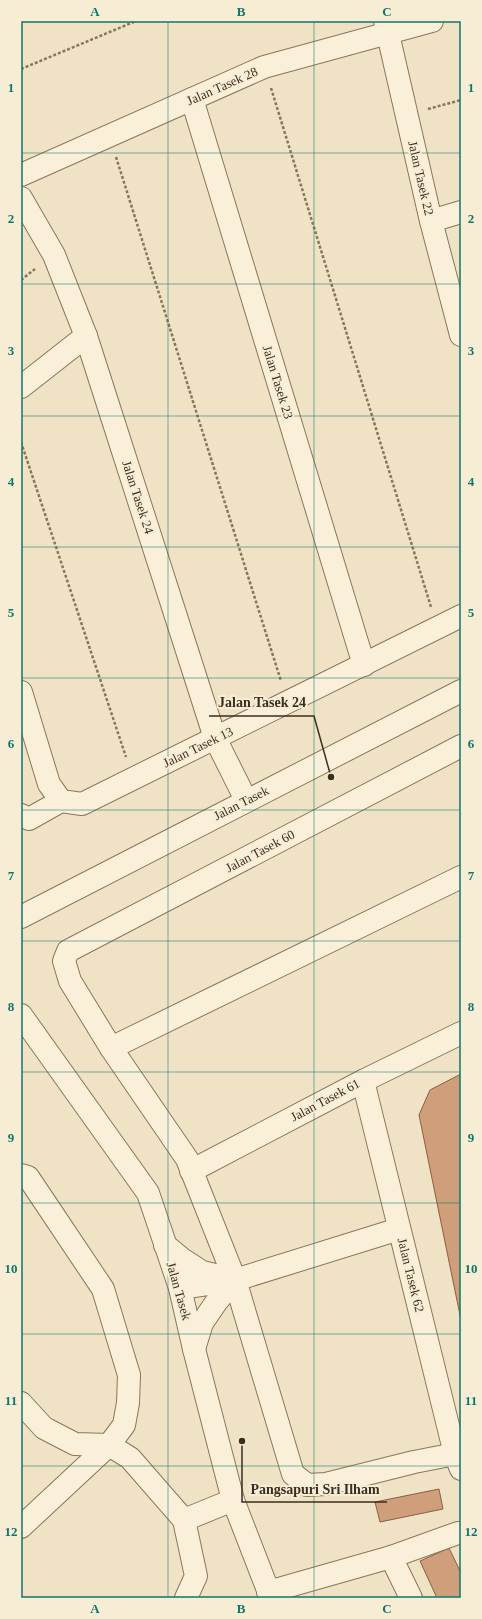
<svg xmlns="http://www.w3.org/2000/svg" width="482" height="1619" viewBox="0 0 482 1619" font-family="'Times New Roman',serif">
<style>
.building{fill:#cf9e7a;stroke:#8c5e3f}
.lines{fill:none;stroke-linecap:round;stroke-linejoin:round}
.minor-casing{stroke:#8c755a;stroke-width:24}
.path{stroke:#8c755a;stroke-width:2.5;stroke-dasharray:3 2;stroke-linecap:butt}
.minor{stroke:#faf0d9;stroke-width:22}
.grid{fill:none;stroke:#0f766e;stroke-width:1;stroke-opacity:0.55}
.labels{text-anchor:middle;dominant-baseline:central;stroke-width:4;stroke-linejoin:round;paint-order:stroke}
.street-label{font-size:13px;fill:#3b2d1f;stroke:#f7edd5}
.leader{fill:none;stroke:#3b2d1f;stroke-width:1.5}
.callout-dot{fill:#3b2d1f;stroke:#f7edd5;stroke-width:1.5}
.callout-label{font-size:14px;text-anchor:middle;font-weight:bold;fill:#3b2d1f;stroke:#f7edd5;stroke-width:4;stroke-linejoin:round;paint-order:stroke}
.neatline{fill:none;stroke:#0f766e;stroke-width:1.5}
.grid-label{font-size:13px;text-anchor:middle;font-weight:bold;fill:#0f766e}
</style>
<rect width="100%" height="100%" fill="#f0e3c5"/>
<g class="building">
<polygon points="461,1074 461,1320 419,1115 430,1090"/>
<polygon points="439,1489 443,1509 380,1522 375,1502"/>
<polygon points="449,1548 461,1573 461,1598 437,1598 420,1561"/>
</g>
<g class="lines">
<defs>
<g id="minor">
<polyline points="385,21 431,221 461,335"/>
<polyline points="192,99 364,665"/>
<polyline points="21,175 264,67 432,21"/>
<polyline points="21,198 54,255 86,336 215,738 246,800"/>
<polyline points="431,221 461,212"/>
<polyline points="21,387 86,336"/>
<polyline points="21,692 49,784 61,801"/>
<polyline points="61,801 82,804 461,616"/>
<polyline points="21,815 29,819 61,801"/>
<polyline points="21,917 461,691"/>
<polyline points="21,1015 148,1193 180,1288 194,1349 233,1500 271,1598"/>
<polyline points="111,1048 461,877"/>
<polyline points="363,1081 455,1454 461,1469"/>
<polyline points="191,1171 363,1081 461,1033"/>
<polyline points="21,1175 28,1177 103,1289 129,1375 128,1403 124,1425 109,1445 21,1527"/>
<polyline points="165,1245 182,1259 202,1272 228,1278"/>
<polyline points="180,1288 235,1280 399,1229"/>
<polyline points="194,1349 202,1323 217,1301 235,1280"/>
<polyline points="21,1403 44,1428 75,1444 109,1445 130,1458 184,1520 233,1500"/>
<polyline points="455,1454 414,1462 326,1484 307,1485 293,1474 235,1280 187,1159 111,1048 70,981 64,961 68,951 461,746"/>
<polyline points="184,1520 196,1576 186,1598"/>
<polyline points="391,1557 411,1598"/>
<polyline points="268,1592 391,1557 458,1533 461,1533"/>
</g>
</defs>
<use href="#minor" class="minor-casing"/>
<g class="path">
<polyline points="21,69 136,21"/>
<polyline points="271,88 431,607"/>
<polyline points="428,109 461,100"/>
<polyline points="116,157 281,681"/>
<polyline points="21,280 35,269"/>
<polyline points="21,442 126,757"/>
</g>
<use href="#minor" class="minor"/>
</g>
<path class="grid" d="M168,21v1577M314,21v1577M21,153h440M21,284h440M21,416h440M21,547h440M21,678h440M21,810h440M21,941h440M21,1072h440M21,1203h440M21,1334h440M21,1466h440"/>
<g class="labels">
<g class="street-label">
<text transform="translate(222 86) rotate(-24)">Jalan Tasek 28</text>
<text transform="translate(421 178) rotate(77)">Jalan Tasek 22</text>
<text transform="translate(278 382) rotate(73)">Jalan Tasek 23</text>
<text transform="translate(138 497) rotate(72)">Jalan Tasek 24</text>
<text transform="translate(198 747) rotate(-26)">Jalan Tasek 13</text>
<text transform="translate(241 803) rotate(-27)">Jalan Tasek</text>
<text transform="translate(260 851) rotate(-28)">Jalan Tasek 60</text>
<text transform="translate(325 1100) rotate(-28)">Jalan Tasek 61</text>
<text transform="translate(411 1275) rotate(76)">Jalan Tasek 62</text>
<text transform="translate(179 1291) rotate(74)">Jalan Tasek</text>
</g>
</g>
<path class="leader" d="M331 777L314 716H209M242 1441L242 1502H387"/>
<g class="callout-dot">
<circle cx="331" cy="777" r="4"/>
<circle cx="242" cy="1441" r="4"/>
</g>
<g class="callout-label">
<text x="262" y="707">Jalan Tasek 24</text>
<text x="315" y="1494">Pangsapuri Sri Ilham</text>
</g>
<rect width="482" height="1619" fill="none" stroke="#f7edd5" stroke-width="44"/>
<rect x="22" y="22" width="438" height="1575" class="neatline"/>
<g class="grid-label">
<text x="95" y="16">A</text>
<text x="241" y="16">B</text>
<text x="387" y="16">C</text>
<text x="11" y="92">1</text>
<text x="471" y="92">1</text>
<text x="11" y="223">2</text>
<text x="471" y="223">2</text>
<text x="11" y="355">3</text>
<text x="471" y="355">3</text>
<text x="11" y="486">4</text>
<text x="471" y="486">4</text>
<text x="11" y="617">5</text>
<text x="471" y="617">5</text>
<text x="11" y="748">6</text>
<text x="471" y="748">6</text>
<text x="11" y="880">7</text>
<text x="471" y="880">7</text>
<text x="11" y="1011">8</text>
<text x="471" y="1011">8</text>
<text x="11" y="1142">9</text>
<text x="471" y="1142">9</text>
<text x="11" y="1273">10</text>
<text x="471" y="1273">10</text>
<text x="11" y="1405">11</text>
<text x="471" y="1405">11</text>
<text x="11" y="1536">12</text>
<text x="471" y="1536">12</text>
<text x="95" y="1613">A</text>
<text x="241" y="1613">B</text>
<text x="387" y="1613">C</text>
</g>
</svg>
